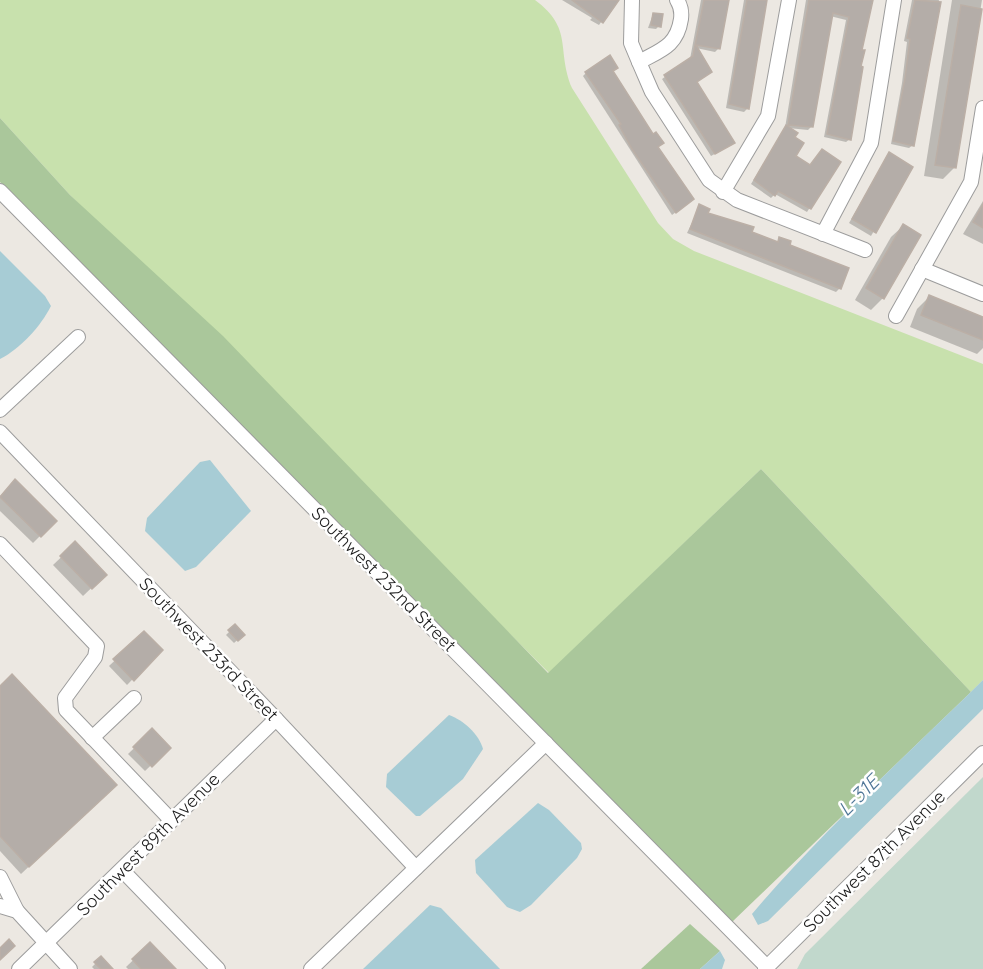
<svg xmlns="http://www.w3.org/2000/svg" width="983" height="969" viewBox="0 0 983 969" font-family="Quicksand,sans-serif">
<style>
.grass{fill:#c8e1ad}
.forest{fill:#aac79b}
.wetland{fill:#c1d8cc}
.water{fill:#a7ccd5}
.shadow{fill:#0003}
.building{fill:#b4ada8;stroke:#bbafa6;stroke-width:1.5}
.lines{fill:none;stroke-linecap:round;stroke-linejoin:round}
.minor-casing{stroke:#9c9c9c;stroke-width:16}
.minor{stroke:#fff;stroke-width:14}
.labels{text-anchor:middle;dominant-baseline:central;stroke-width:5;stroke-linejoin:round;paint-order:stroke}
.street-label{font-size:18px;fill:#1b1b1b;stroke:#fff}
.water-label{font-size:20px;font-style:italic;fill:#507798;stroke:#fff}
</style>
<rect width="100%" height="100%" fill="#ece8e2"/>
<path class="grass" d="M0,0h535c39,29 21,49 37,88l86,135 15,16 21,12 289,113v316l-12,12 -210,-223 -212,204 -479,-478 -70,-77z"/>
<g class="forest">
<polygon points="0,118 70,195 223,336 548,673 761,469 971,692 732,922 0,182"/>
<polygon points="690,924 720,951 700,969 641,969"/>
</g>
<polygon class="wetland" points="983,777 983,969 797,969 805,954"/>
<g class="water">
<path d="M0,251l45,45 6,10c-10,20 -31,43 -51,53z"/>
<polygon points="210,460 251,511 196,567 185,571 145,531 147,518 200,462"/>
<path d="M983,680v29l-215,212 -10,4 -6,-11c71,-84 153,-157 231,-234z"/>
<path d="M449,715c14,5 30,19 34,34l-20,30 -43,37h-4l-30,-29 1,-13z"/>
<polygon points="538,803 549,810 581,843 582,849 577,858 531,905 520,912 507,907 476,873 475,860"/>
<polygon points="430,905 441,908 500,969 363,969"/>
<polygon points="720,951 725,960 722,969 700,969"/>
</g>
<g class="shadow">
<polygon points="562,0 617,0 599,25 590,20 592,18"/>
<polygon points="701,0 728,0 719,48 715,52 696,48 711,72 696,82 729,146 711,156 662,79 690,59"/>
<polygon points="744,0 765,0 747,109 744,112 726,108"/>
<polygon points="806,0 870,0 860,51 850,139 846,142 824,137 846,20 830,16 812,126 808,130 788,128 793,138 794,157 809,166 839,162 807,212 775,194 771,198 751,184 785,128"/>
<polygon points="912,0 939,0 913,145 909,148 891,144 902,83 907,42 904,41"/>
<polygon points="952,0 982,0 955,167 943,179 924,176"/>
<polygon points="653,14 659,26 656,29 648,28"/>
<polygon points="612,72 689,202 672,215 583,76 586,73"/>
<polygon points="889,154 911,167 871,236 849,223"/>
<polygon points="983,201 983,244 963,234"/>
<polygon points="700,206 706,214 750,233 776,243 780,238 840,288 836,292 687,233"/>
<polygon points="903,226 883,298 871,310 855,300 891,237"/>
<polygon points="929,297 983,319 983,348 977,354 910,327 917,309"/>
<polygon points="15,481 55,521 33,543 0,511 0,496"/>
<polygon points="75,544 105,575 83,596 53,565"/>
<polygon points="235,626 243,635 234,643 226,635"/>
<polygon points="144,633 161,650 127,685 109,666"/>
<polygon points="0,688 115,785 21,874 0,851"/>
<polygon points="152,731 169,748 145,771 128,754"/>
<polygon points="150,944 174,969 128,969 126,967"/>
<polygon points="101,958 111,969 94,969 92,967"/>
</g>
<g class="building">
<polygon points="572,0 619,0 603,23"/>
<polygon points="704,0 729,0 720,49 696,45 712,72 697,82 735,143 715,154 664,75 693,56"/>
<polygon points="747,0 767,0 749,109 729,104"/>
<polygon points="809,0 873,0 862,50 865,50 861,66 863,67 851,140 827,134 849,17 833,13 813,127 788,125"/>
<polygon points="915,0 941,2 914,146 893,141 905,79 910,39 907,38"/>
<polygon points="961,5 982,9 956,168 935,165"/>
<polygon points="653,13 663,14 661,27 651,25"/>
<polygon points="610,55 618,68 613,71 653,134 656,132 664,143 658,147 694,199 676,213 632,149 619,125 621,124 585,72"/>
<polygon points="786,125 798,133 795,137 804,143 796,156 810,165 822,149 841,162 811,209 778,191 775,196 754,180"/>
<polygon points="889,152 913,167 876,233 852,219"/>
<polygon points="699,204 710,209 708,213 754,227 752,232 778,242 779,237 791,241 790,245 849,268 841,289 690,229"/>
<polygon points="983,204 983,228 973,222"/>
<polygon points="903,224 921,235 884,299 866,288"/>
<polygon points="929,295 983,317 983,340 921,315"/>
<polygon points="15,479 57,521 41,537 0,497"/>
<polygon points="75,541 107,575 92,589 60,556"/>
<polygon points="235,624 245,635 238,641 228,630"/>
<polygon points="144,631 163,650 134,681 113,659"/>
<polygon points="12,674 117,785 29,867 0,836 0,686"/>
<polygon points="152,728 171,748 152,767 133,747"/>
<polygon points="9,939 15,946 0,960 0,948"/>
<polygon points="150,942 176,969 141,969 132,959"/>
<polygon points="101,956 113,969 101,969 94,962"/>
</g>
<g class="lines">
<defs>
<g id="minor">
<polyline points="632,0 631,43 639,62 652,92 709,180 737,200 865,250"/>
<path d="M639,62c22,-12 38,-16 42,-43 1,-8 0,-13 -4,-19"/>
<polyline points="0,191 767,967"/>
<polyline points="723,192 768,116 789,0"/>
<polyline points="823,234 871,143 894,0"/>
<polyline points="922,269 983,294"/>
<polyline points="896,316 971,182 983,108"/>
<polyline points="0,410 78,337"/>
<polyline points="0,432 276,719 416,868"/>
<polyline points="0,544 97,646 95,657 65,698 66,710 171,820"/>
<polyline points="92,738 134,698"/>
<polyline points="122,870 218,969"/>
<polyline points="0,877 17,911"/>
<polyline points="0,906 17,911 70,969"/>
<polyline points="19,969 276,719"/>
<polyline points="311,969 546,743"/>
<polyline points="765,969 983,753"/>
</g>
</defs>
<use href="#minor" class="minor-casing"/>
<use href="#minor" class="minor"/>
</g>
<g class="labels">
<g class="street-label">
<text transform="translate(384 579) rotate(45)">Southwest 232nd Street</text>
<text transform="translate(209 649) rotate(46)">Southwest 233rd Street</text>
<text transform="translate(148 844) rotate(-45)">Southwest 89th Avenue</text>
<text transform="translate(874 861) rotate(-45)">Southwest 87th Avenue</text>
</g>
<g class="water-label">
<text transform="translate(858 795) rotate(-45)">L-31E</text>
</g>
</g>
</svg>
